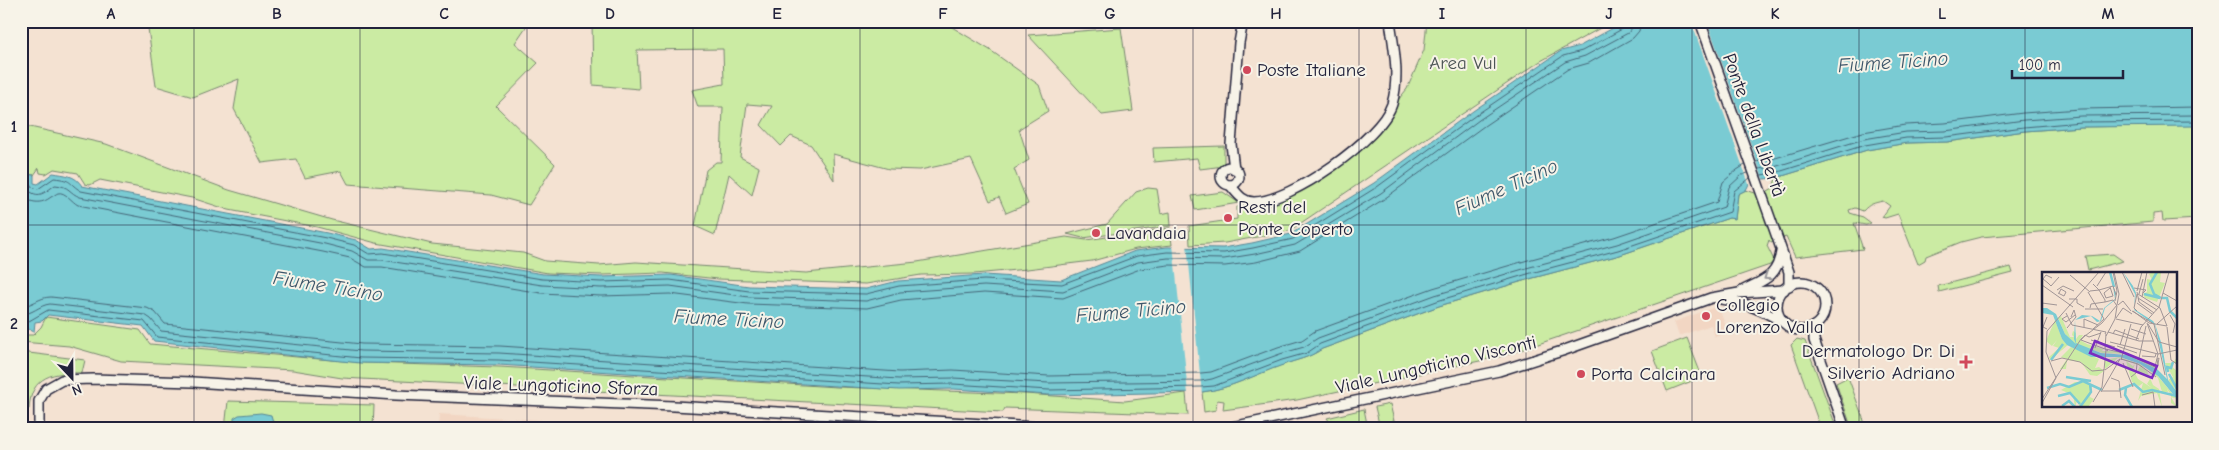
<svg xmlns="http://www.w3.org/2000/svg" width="2219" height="450" viewBox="0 0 2219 450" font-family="'Comic Neue',sans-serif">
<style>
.built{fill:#f2d6c3}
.green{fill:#cbeba3;stroke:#76866f}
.water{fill:#7acbd3;stroke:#578796}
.pier{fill:#f4e2d2}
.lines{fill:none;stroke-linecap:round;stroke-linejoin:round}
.shore{stroke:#456678;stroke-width:1}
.secondary-casing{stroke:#22223b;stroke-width:12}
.secondary{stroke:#f7f3e8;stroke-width:9}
.oneway{stroke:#97959a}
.grid{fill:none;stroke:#22223b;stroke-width:1;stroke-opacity:0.55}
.poi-dot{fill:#d1495b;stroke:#f7f3e8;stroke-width:2}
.labels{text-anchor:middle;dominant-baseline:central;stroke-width:4;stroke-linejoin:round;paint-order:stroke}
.park-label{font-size:19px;fill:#4c5455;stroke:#f7f3e8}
.poi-label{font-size:19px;fill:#22223b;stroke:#f7f3e8;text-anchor:start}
.street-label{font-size:19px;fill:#22223b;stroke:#f7f3e8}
.water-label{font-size:20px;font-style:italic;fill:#3c5569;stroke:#f7f3e8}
.inset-river{fill:none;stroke:#7acbd3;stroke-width:2.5}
.inset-road{fill:none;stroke:#a09596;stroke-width:1}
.view{fill:#7b2cbf;fill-opacity:0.15;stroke:#7b2cbf;stroke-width:2.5}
.inset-edge{fill:none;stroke:#22223b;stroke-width:2.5}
.neatline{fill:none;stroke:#22223b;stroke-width:2}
.grid-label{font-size:16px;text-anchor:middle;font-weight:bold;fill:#22223b}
</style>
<rect width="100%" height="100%" fill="#f4e2d2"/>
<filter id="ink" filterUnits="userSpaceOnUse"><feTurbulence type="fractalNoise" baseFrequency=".02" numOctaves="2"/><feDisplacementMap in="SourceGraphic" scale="10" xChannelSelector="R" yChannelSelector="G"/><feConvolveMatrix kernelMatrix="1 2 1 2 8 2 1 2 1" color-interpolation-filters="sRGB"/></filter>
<g filter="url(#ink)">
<g class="built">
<polygon points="1718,306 1728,332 1715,337 1711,325 1679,336 1674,322"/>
<polygon points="439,414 541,420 542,429 438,429"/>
</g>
<g class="green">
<polygon points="147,21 530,21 515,43 538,63 496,106 555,164 529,205 491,195 348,184 341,171 305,178 296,159 262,163 234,109 239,79 193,97 156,86"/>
<polygon points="592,21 942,21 990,50 1039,85 1048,111 1019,129 1029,160 1014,169 1028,204 1006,213 999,197 990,201 971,159 920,170 889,169 833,154 834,180 811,145 791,136 781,146 761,125 772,106 747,104 740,157 759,167 752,195 729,174 715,235 695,226 706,170 716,162 721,162 723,107 698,107 692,90 724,84 723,49 637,50 639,89 593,85"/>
<polygon points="1427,21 1613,21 1539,62 1289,231 1225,243 1190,245 1189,226 1237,219 1237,207 1272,200 1344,161 1376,136 1393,106 1407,89 1424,50"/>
<polygon points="1121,28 1133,111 1102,115 1028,35"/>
<polygon points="21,125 106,144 229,190 332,220 432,244 523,253 545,261 599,265 636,262 806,273 917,262 1066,237 1086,240 1170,228 1172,245 1136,249 1092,261 1027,269 974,274 921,275 866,284 718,279 663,273 602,275 548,273 376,243 317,227 229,210 192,198 100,180 90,185 85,184 78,173 54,169 46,174 40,173 39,168 34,175 21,174"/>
<path d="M2191,125l7,1v93l-35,2 -1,-8 -9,1v8l-172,15 -20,5 -35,14 -1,4 -7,4 -20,-50 -13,4 -3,-1 8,-11 -7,-5c-9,2 -14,3 -20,10l-8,-3 -6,2 1,3 13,4 8,6 -5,2 -12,-2 9,26 -68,8 -9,-20 -15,6 -2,-3 -2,6 7,14 -4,5 -267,91 -206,44 -74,10 1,-9 -7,-1 -1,10 -12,2 -2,-20c28,-3 54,-18 80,-27 16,-6 25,-6 40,-16l117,-43 94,-28 87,-23 109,-37 6,1 3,-25 8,-4 15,5 12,-7 3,-10 91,-28 40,-7 40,-1 78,-11 56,-4z"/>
<polygon points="1224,146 1224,166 1200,169 1197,158 1154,162 1153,148"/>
<polygon points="1148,188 1157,189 1161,214 1170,212 1171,226 1083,238 1067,234 1107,224 1136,192"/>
<polygon points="1223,192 1239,203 1195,210 1192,196"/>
<polygon points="2113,254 2123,261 2088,270 2085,256"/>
<polygon points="2011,267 2013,273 1939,292 1938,286"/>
<polygon points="46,317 140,330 150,344 365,363 499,367 837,387 1025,394 1125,401 1186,393 1188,415 1005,408 1003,412 342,378 293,370 121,361 69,346 21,342 21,327 27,335 33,335 41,327"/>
<polygon points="1687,338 1702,377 1667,391 1652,351"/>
<polygon points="1797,339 1805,341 1837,429 1821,429 1791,345"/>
<path d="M21,352l64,8 -3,13c-28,-1 -51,2 -53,36l-8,2z"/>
<polygon points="1848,377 1867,429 1852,429 1836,383"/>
<polygon points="228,401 374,405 373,429 225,429"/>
<polygon points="1390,404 1394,421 1379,424 1375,407"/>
<polygon points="1364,409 1368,429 1362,428 1360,422 1334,428 1327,418"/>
</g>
<g class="water">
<path d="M1626,21h572v105l-117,1 -56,4 -78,11 -40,1 -40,7 -91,28 -12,1 -15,5 -3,6 -8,4 -3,25 -6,-1 -109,37 -87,23 -94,28 -117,43c-15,10 -24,10 -39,16 -27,9 -53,24 -81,27l-153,3 -96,-6 -54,1 -400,-25 -139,-2 -206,-22 -11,-15 -95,-11 -6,6 -7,1 -1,10 -13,-7v-151l13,1v8l4,1 15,-11c12,2 22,2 29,13l245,47 29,7 15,9 12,-1 160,26 58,3 70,-2 78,11 117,3 32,-8 86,-6 77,5 74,-29 32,-4 56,1 29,-5 39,-9 83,-51 99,-72 88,-60 19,-5z"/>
<polygon points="261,413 271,415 275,429 234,429 234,418 239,415"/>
</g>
<g class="pier">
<polygon points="1691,21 1707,21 1764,181 1750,187"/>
<polygon points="1173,244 1187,244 1202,394 1188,394"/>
</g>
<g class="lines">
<g class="shore">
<polyline points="1756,162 1772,159 1863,132 1905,125 1945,123 2023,113 2080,109 2198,107"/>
<polyline points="1759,169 1774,167 1864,139 1906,132 1945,131 2024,120 2081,116 2198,115"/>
<polyline points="1761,175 1775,173 1865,145 1906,138 1946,137 2024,127 2081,122 2198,121"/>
<path d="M21,179l7,1 4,7 6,2 16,-11c19,2 14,5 27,13l245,47 28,7 15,9 14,-1 159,26 59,3 69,-2 79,11 117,3 33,-8 85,-6 78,4 75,-28 30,-4 57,1 29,-5 40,-9 84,-52 99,-72 87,-59 19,-5 42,-23 3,-7"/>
<path d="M21,186c17,11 17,12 34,-1 15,1 14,8 25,12l245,47 27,7 16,9h14l160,25 59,3 69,-2 79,11 117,4 34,-9 84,-6 79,5 75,-29 30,-4 56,1 31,-5 40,-9 86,-52 98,-73 86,-58 20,-6 43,-23 4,-5 1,-7"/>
<path d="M21,196c10,7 20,9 30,1 1,0 6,-4 7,-4 7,-2 14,9 20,12l245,47 27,6 16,9h16l159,26 60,3 69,-2 78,10 119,4 34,-8 83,-7 79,5 77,-29 28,-4 57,1 31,-4 44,-11 84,-52 100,-73 84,-57 21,-6 44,-25 6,-7 2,-10"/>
<path d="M21,306c11,0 18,-9 30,-9l96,11 8,4 10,12 197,20 138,2 400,26 53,-2 96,6 152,-3 10,-1 67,-25 24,-7 13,-9 118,-43 95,-28 86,-23 103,-35 6,-20 14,-12 8,-5"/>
<path d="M21,314c11,1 18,-9 29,-10l95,11 6,4 10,12 200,20 138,2 400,26 54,-1 96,5 152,-2 11,-2 68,-25 24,-7 14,-9 117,-43 95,-28 87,-23 107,-37 5,-20 13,-12 6,-2"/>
<polyline points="21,320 29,321 48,310 144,321 157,337 361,358 499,360 899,385 953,384 1049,390 1201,387 1214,386 1282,360 1307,353 1320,344 1437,301 1531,273 1618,250 1730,212 1734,191 1750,178"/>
</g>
<defs>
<g id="secondary">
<polyline points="1700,21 1778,240 1789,272 1789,286"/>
<circle cx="1230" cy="176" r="9"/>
<polyline points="1234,169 1231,144 1239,43 1243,21"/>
<path d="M1230,185c7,8 12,17 24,17 36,0 127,-63 138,-98 8,-28 2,-55 -2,-83"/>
<circle cx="1801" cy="306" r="24"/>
<path d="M1742,291c21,-11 35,-13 39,-39"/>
<path d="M1721,299c24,3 41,11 62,23"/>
<polyline points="1814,326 1814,340 1845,429"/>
<polyline points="39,429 39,401 46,389 62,380 93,379 193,382 396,395 674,406 1069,429"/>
<polyline points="1222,429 1499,371 1562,351 1711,298 1739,293 1784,290"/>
</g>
</defs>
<use href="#secondary" class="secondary-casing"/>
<use href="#secondary" class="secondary"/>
</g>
<defs><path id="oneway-chevron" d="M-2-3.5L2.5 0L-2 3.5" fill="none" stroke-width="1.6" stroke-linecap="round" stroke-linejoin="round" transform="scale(1.25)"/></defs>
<use class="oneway" href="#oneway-chevron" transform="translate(1767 277) rotate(145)"/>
</g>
<path class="grid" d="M194,21v408M360,21v408M527,21v408M693,21v408M860,21v408M1026,21v408M1193,21v408M1359,21v408M1526,21v408M1692,21v408M1859,21v408M2025,21v408M21,225h2177"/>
<g class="poi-dot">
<circle cx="1247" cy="70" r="5"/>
<circle cx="1228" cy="218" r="5"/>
<circle cx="1096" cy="233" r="5"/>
<circle cx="1706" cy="316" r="5"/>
<path d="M1963.5 354.5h5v5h5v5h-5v5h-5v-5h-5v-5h5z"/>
<circle cx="1581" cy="374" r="5"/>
</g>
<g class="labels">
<g class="park-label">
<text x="1463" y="63">Area Vul</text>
</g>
<g class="poi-label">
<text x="1257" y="70">Poste Italiane</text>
<text x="1238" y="207">Resti del<tspan x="1238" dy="22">Ponte Coperto</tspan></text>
<text x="1106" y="233">Lavandaia</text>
<text x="1716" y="305">Collegio<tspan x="1716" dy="22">Lorenzo Valla</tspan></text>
<text x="1955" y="351" text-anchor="end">Dermatologo Dr. Di<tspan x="1955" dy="22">Silverio Adriano</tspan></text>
<text x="1591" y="374">Porta Calcinara</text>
</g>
<g class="street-label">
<text transform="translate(1754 125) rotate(70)">Ponte della Libertà</text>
<text transform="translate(1436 365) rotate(-13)">Viale Lungoticino Visconti</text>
<text transform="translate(561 386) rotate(2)">Viale Lungoticino Sforza</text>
</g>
<g class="water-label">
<text transform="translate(1893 62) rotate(-4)">Fiume Ticino</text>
<text transform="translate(1506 187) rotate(-24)">Fiume Ticino</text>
<text transform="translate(328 286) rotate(9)">Fiume Ticino</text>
<text transform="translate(1131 311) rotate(-5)">Fiume Ticino</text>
<text transform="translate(729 319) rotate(3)">Fiume Ticino</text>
</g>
</g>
<g transform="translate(2042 272)">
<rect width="135" height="135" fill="#f4e2d2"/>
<path d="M111,0h8l-1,10 5,1 -8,19 -12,-4 -2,-4 4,-2v-13l5,1 -3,-6zM19,44l9,21h4l-2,-2 1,-4 3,2v6l3,-4h4l-3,5 7,4 17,5 -2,2h17l37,15v3l-33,-15 -21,-1 -27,-9 -10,-10 -7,-16zM13,48l7,19 6,6 -18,15 -1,-3 10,-9 -6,-2 4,-6 -5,6 -6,-5zM29,75l28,12 -4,9 4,-1 5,4 -7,5 -7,-1 -9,-13 -14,-2 -1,9h-6l7,-10 -6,-2zM77,85l21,7 16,10 21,25 -6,-2 6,10 -6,-4v-8l-4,-6 1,3h-6l-4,-14 -12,-10 -28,-10 -13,11v-9zM135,85v8l-3,-3 -3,4 6,5v21l-9,-12 5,-3 -8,-14h8zM84,89l7,5 2,-2 -2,5 5,10 14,9 -5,-4 3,-5 -13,-7 3,-6 7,5 6,14 6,4 3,18 -5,-14 -16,3 -3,5 5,-18 -4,3 -7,-4zM33,110h9l8,4 -2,11 4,2 -6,8h-8l-3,-6 -2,6 -2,-12 -12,-5z" fill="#cbeba3"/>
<path d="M81,0l10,14 3,7 -2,16 19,12 2,3 7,21 6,35 9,12v7l-19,-23 -18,-12 -20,-7h-29l-24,-12 -5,-6 -9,-24 -11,-2v-5h5l9,6 9,20 11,10 -2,-5 1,-19 7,-5 10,1 8,5 4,-13 11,-9 -2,-13 3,7 -1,7 -10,8 -4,13 -4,1 -6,-6 -16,4 1,23 25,10 26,2 30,14 10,10 -12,-54 -21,-15 1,-16z" fill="#7acbd3"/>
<path class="inset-river" d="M68,0l4,15M115,0l-7,12 4,10 7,4M102,22l16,4M120,26h5l3,13 7,7M9,88l12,-16M126,100l-1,-5 4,1 2,-6M127,102l8,15M24,105l25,4M5,116l13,-4 9,3 14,-6 19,9M84,116l-1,7 7,12M77,118l15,-6 9,8 9,-2 25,6M16,124l12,-3 10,11M20,134l7,-5 6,6M38,135l11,-15 -1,-8"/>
<path class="inset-road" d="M71,0l4,19 -2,10M80,0l12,25M28,3l20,17M6,11l-5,-4 3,-4 6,3M6,11l3,3 8,-9M51,12l6,6 14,-4 3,9M0,13l31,22M55,14l9,-14M68,15l3,9 -7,2 -2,-5 6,-5M92,16l12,2 -3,3M15,18l6,-4 11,5M48,19l9,-1 6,10M95,19l5,-19M46,20l16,27 -11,10M95,20l2,10 15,11M16,21l6,3 2,-4 -5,-3 -2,4M121,21l14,8M96,22l22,14 7,18M97,22l4,-15M100,25l5,-25M96,26l19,12M27,27h8v4l7,4M63,28v2l8,-2 4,6 -2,13M0,31l15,2M95,31l15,11M76,33l5,-4 8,10M48,36l1,-4 14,-2M43,37h18M90,39l22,13 11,51M91,39l16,12 18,3M95,39l-3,-3 3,-14M24,41l6,12 34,7 -1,2M128,43l5,9 -2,9M25,44l-5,3 4,3 9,-7M5,45l-4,10 4,2M74,46l7,-10 9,6M74,47l27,6M106,52l11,18 18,5M115,52l20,-18M42,55v-8l14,6M125,55l4,33 6,4M25,56l9,-11 -2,-7 -3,7M89,57l15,5M66,60l31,9h14M59,61l-12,4 -4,-2 -4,5 24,9M71,62l2,-4 24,9M64,64l9,-17M49,68l24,7M94,68l5,-13 18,-20 10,-35M68,70l48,12 -11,-31M78,73l5,-16M75,74l20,7M53,76l6,-16M63,77l1,-15M66,79l-3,-2 19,4 31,14 3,-13 19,-4M100,84l13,1 1,-3M97,86l7,-32M117,86l-1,6v1l-1,-6zM79,87l17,5 18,13M79,88l10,-36M9,89l11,-3 18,4 12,9 12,-1M81,91l10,24M62,98l2,-20M63,98l15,-11M89,105l5,-4 1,-9M69,106l8,3 2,17M60,119h18M59,120l19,-33M100,123l11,-3 2,15M0,127l39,-60 21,-16 15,-18 2,-11 -5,-22M51,130l9,-15 2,-18M0,131l14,-25 -10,-26 1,-21 52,-59"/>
<path class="view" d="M53,69l62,25 -5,12 -62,-25z"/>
<rect width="135" height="135" class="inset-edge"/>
</g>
<rect width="2219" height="450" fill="none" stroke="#f7f3e8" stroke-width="55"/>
<g transform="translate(72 378) rotate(158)" stroke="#f7f3e8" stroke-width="4" paint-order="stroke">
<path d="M0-4L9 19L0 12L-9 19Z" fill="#22223b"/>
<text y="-8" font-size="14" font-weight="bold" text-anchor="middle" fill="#22223b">N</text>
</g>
<path d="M2012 70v8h111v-8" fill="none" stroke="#22223b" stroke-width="2.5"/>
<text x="2019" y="70" font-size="15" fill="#22223b" stroke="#f7f3e8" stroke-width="4" paint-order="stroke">100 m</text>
<rect x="28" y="28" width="2164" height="394" class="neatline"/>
<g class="grid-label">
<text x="111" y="19">A</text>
<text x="277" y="19">B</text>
<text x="444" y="19">C</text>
<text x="610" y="19">D</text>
<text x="777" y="19">E</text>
<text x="943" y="19">F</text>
<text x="1110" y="19">G</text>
<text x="1276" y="19">H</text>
<text x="1442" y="19">I</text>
<text x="1609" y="19">J</text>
<text x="1775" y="19">K</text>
<text x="1942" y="19">L</text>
<text x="2108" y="19">M</text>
<text x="14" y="132">1</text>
<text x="14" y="329">2</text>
</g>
</svg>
